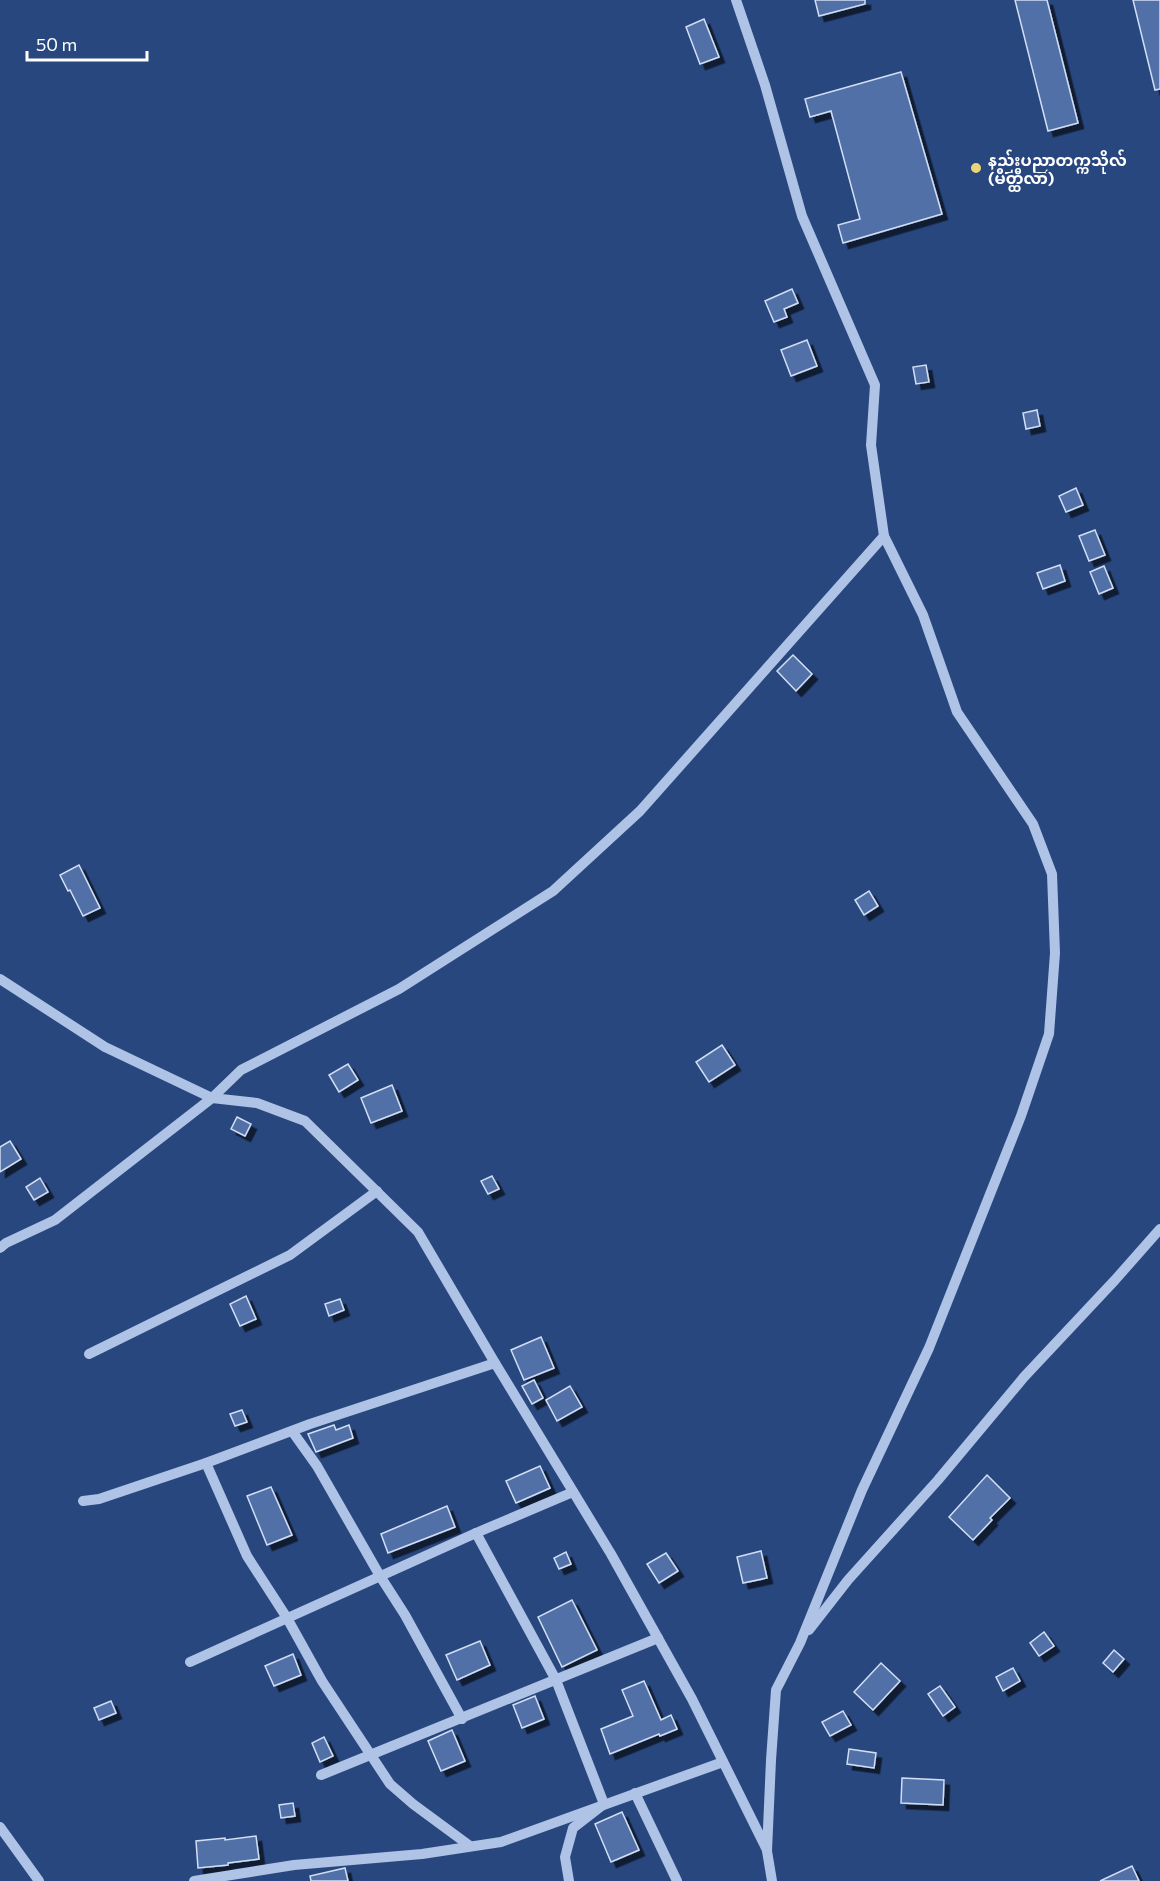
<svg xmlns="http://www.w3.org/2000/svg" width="1160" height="1881" viewBox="0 0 1160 1881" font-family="Commissioner,'Noto Sans Myanmar',sans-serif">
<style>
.building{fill:#5170a7;stroke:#d1def4;stroke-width:1.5;filter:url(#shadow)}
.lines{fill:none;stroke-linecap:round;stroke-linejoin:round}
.minor{stroke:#aec3e5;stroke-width:10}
.poi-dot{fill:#ecd375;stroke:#28477e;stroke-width:2}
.labels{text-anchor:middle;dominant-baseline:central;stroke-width:4.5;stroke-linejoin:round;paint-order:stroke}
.poi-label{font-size:16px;font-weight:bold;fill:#fff;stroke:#28477e;text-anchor:start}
</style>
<defs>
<filter id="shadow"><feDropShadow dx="5.5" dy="5.5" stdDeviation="0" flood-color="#0009"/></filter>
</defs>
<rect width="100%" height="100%" fill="#28477e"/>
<g class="building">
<polygon points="815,0 865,0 865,4 819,16"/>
<polygon points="1015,0 1047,0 1078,123 1048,131"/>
<polygon points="1133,0 1160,0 1160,89 1155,90"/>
<polygon points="704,19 719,57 700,64 686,27"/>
<polygon points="901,72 942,214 843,243 838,225 860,219 831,111 810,117 805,99"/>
<polygon points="792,289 798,303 784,309 787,317 774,322 765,301"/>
<polygon points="807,340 817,366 791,376 781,350"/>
<polygon points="926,365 929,382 916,384 913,367"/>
<polygon points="1037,410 1040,426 1026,429 1023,413"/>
<polygon points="1076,488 1083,505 1066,512 1059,496"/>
<polygon points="1095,530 1105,555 1089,561 1079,536"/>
<polygon points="1060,565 1065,581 1043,589 1037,573"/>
<polygon points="1104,566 1113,588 1099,594 1090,572"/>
<polygon points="793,655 812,674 796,691 777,671"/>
<polygon points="79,865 100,908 83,916 70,890 68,891 60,875"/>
<polygon points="869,891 878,906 864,915 855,900"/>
<polygon points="722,1045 735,1065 709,1082 696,1062"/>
<polygon points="348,1064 358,1080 339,1092 329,1075"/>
<polygon points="392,1085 402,1111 371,1123 361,1098"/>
<polygon points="237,1117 251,1124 245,1136 231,1129"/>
<polygon points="10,1141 21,1159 0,1172 0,1147"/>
<polygon points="492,1176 499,1189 488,1194 481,1181"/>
<polygon points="40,1178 48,1192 34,1200 26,1187"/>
<polygon points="246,1296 256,1319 240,1326 230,1304"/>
<polygon points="340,1299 344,1310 329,1316 325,1304"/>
<polygon points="541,1337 554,1368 524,1380 511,1350"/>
<polygon points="534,1380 543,1398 532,1404 522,1386"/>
<polygon points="570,1386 582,1407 557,1421 546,1400"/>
<polygon points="242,1410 247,1422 235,1426 230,1414"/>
<polygon points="334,1425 336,1430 349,1425 353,1438 316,1452 308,1434"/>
<polygon points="540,1466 550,1488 516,1503 506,1481"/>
<polygon points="987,1475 1010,1498 990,1518 992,1520 973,1540 949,1517"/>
<polygon points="271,1487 292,1535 267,1545 247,1496"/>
<polygon points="447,1506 455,1527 388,1553 381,1534"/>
<polygon points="761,1551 767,1578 743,1583 737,1557"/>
<polygon points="566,1552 571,1564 559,1569 554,1558"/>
<polygon points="666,1553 678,1571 659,1583 647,1564"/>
<polygon points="572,1600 597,1650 562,1667 538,1617"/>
<polygon points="1044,1632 1054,1646 1039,1656 1030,1643"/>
<polygon points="480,1641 490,1665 457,1680 446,1655"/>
<polygon points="1114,1650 1124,1659 1113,1672 1103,1663"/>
<polygon points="293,1654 301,1675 274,1686 265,1666"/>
<polygon points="881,1663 900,1681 873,1710 854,1692"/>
<polygon points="1013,1668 1020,1681 1003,1691 996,1677"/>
<polygon points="644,1681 661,1720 671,1715 677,1729 660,1736 659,1734 610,1754 601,1729 633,1716 622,1690"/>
<polygon points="940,1686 955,1707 943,1716 928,1694"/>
<polygon points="535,1696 544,1719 522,1728 513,1705"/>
<polygon points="111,1701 116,1713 99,1720 94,1708"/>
<polygon points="843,1711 851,1725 830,1736 822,1722"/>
<polygon points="452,1730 465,1761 441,1771 428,1741"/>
<polygon points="324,1737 333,1756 320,1762 312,1743"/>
<polygon points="849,1749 876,1753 874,1768 847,1764"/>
<polygon points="902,1778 944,1780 943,1805 901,1803"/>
<polygon points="293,1803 295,1816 281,1818 279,1805"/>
<polygon points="622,1812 639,1850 611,1862 595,1824"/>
<polygon points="256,1836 259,1859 228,1863 228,1865 198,1868 196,1841 225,1838 225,1840"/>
<polygon points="1132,1866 1139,1881 1100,1881"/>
<polygon points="345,1868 348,1881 311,1881 310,1876"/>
</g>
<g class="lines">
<g class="minor">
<polyline points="736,0 765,85 802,216 875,385 871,445 884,536 923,615 957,712 1033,824 1052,874 1055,953 1049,1034 1021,1116 929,1348 862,1490 800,1643 776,1690 771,1760 767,1851 772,1881"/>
<polyline points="0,979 105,1047 212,1098 257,1103 305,1121 418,1232 495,1363 611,1554 692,1699 767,1850"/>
<polyline points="0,1248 6,1243 55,1220 212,1098 241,1070 399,989 553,891 640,811 884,536"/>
<polyline points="89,1354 290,1255 377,1191"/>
<polyline points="292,1431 317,1466 380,1576 405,1615 462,1719"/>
<polyline points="206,1463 247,1556 287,1618 322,1681 390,1784 413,1804 470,1846"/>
<polyline points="83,1501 99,1499 206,1463 310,1424 495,1363"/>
<polyline points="476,1533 556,1680 604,1804 573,1828 565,1857 569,1881"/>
<polyline points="809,1630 848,1580 938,1480 1024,1377 1115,1280 1160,1229"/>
<polyline points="190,1662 476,1533 573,1492"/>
<polyline points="321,1775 658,1638"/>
<polyline points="635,1793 677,1881"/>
<polyline points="0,1827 39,1881"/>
<polyline points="194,1881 294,1865 422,1854 501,1842 723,1762"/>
</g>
</g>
<circle class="poi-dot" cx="976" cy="168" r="6"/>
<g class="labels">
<g class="poi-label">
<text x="988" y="159">နည်းပညာတက္ကသိုလ်<tspan x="988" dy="18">(မိတ္ထီလာ)</tspan></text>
</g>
</g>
<path d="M27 51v9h120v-9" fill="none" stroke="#ffffff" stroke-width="3"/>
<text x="36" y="51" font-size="18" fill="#ffffff" stroke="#28477e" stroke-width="4.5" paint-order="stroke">50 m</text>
</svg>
